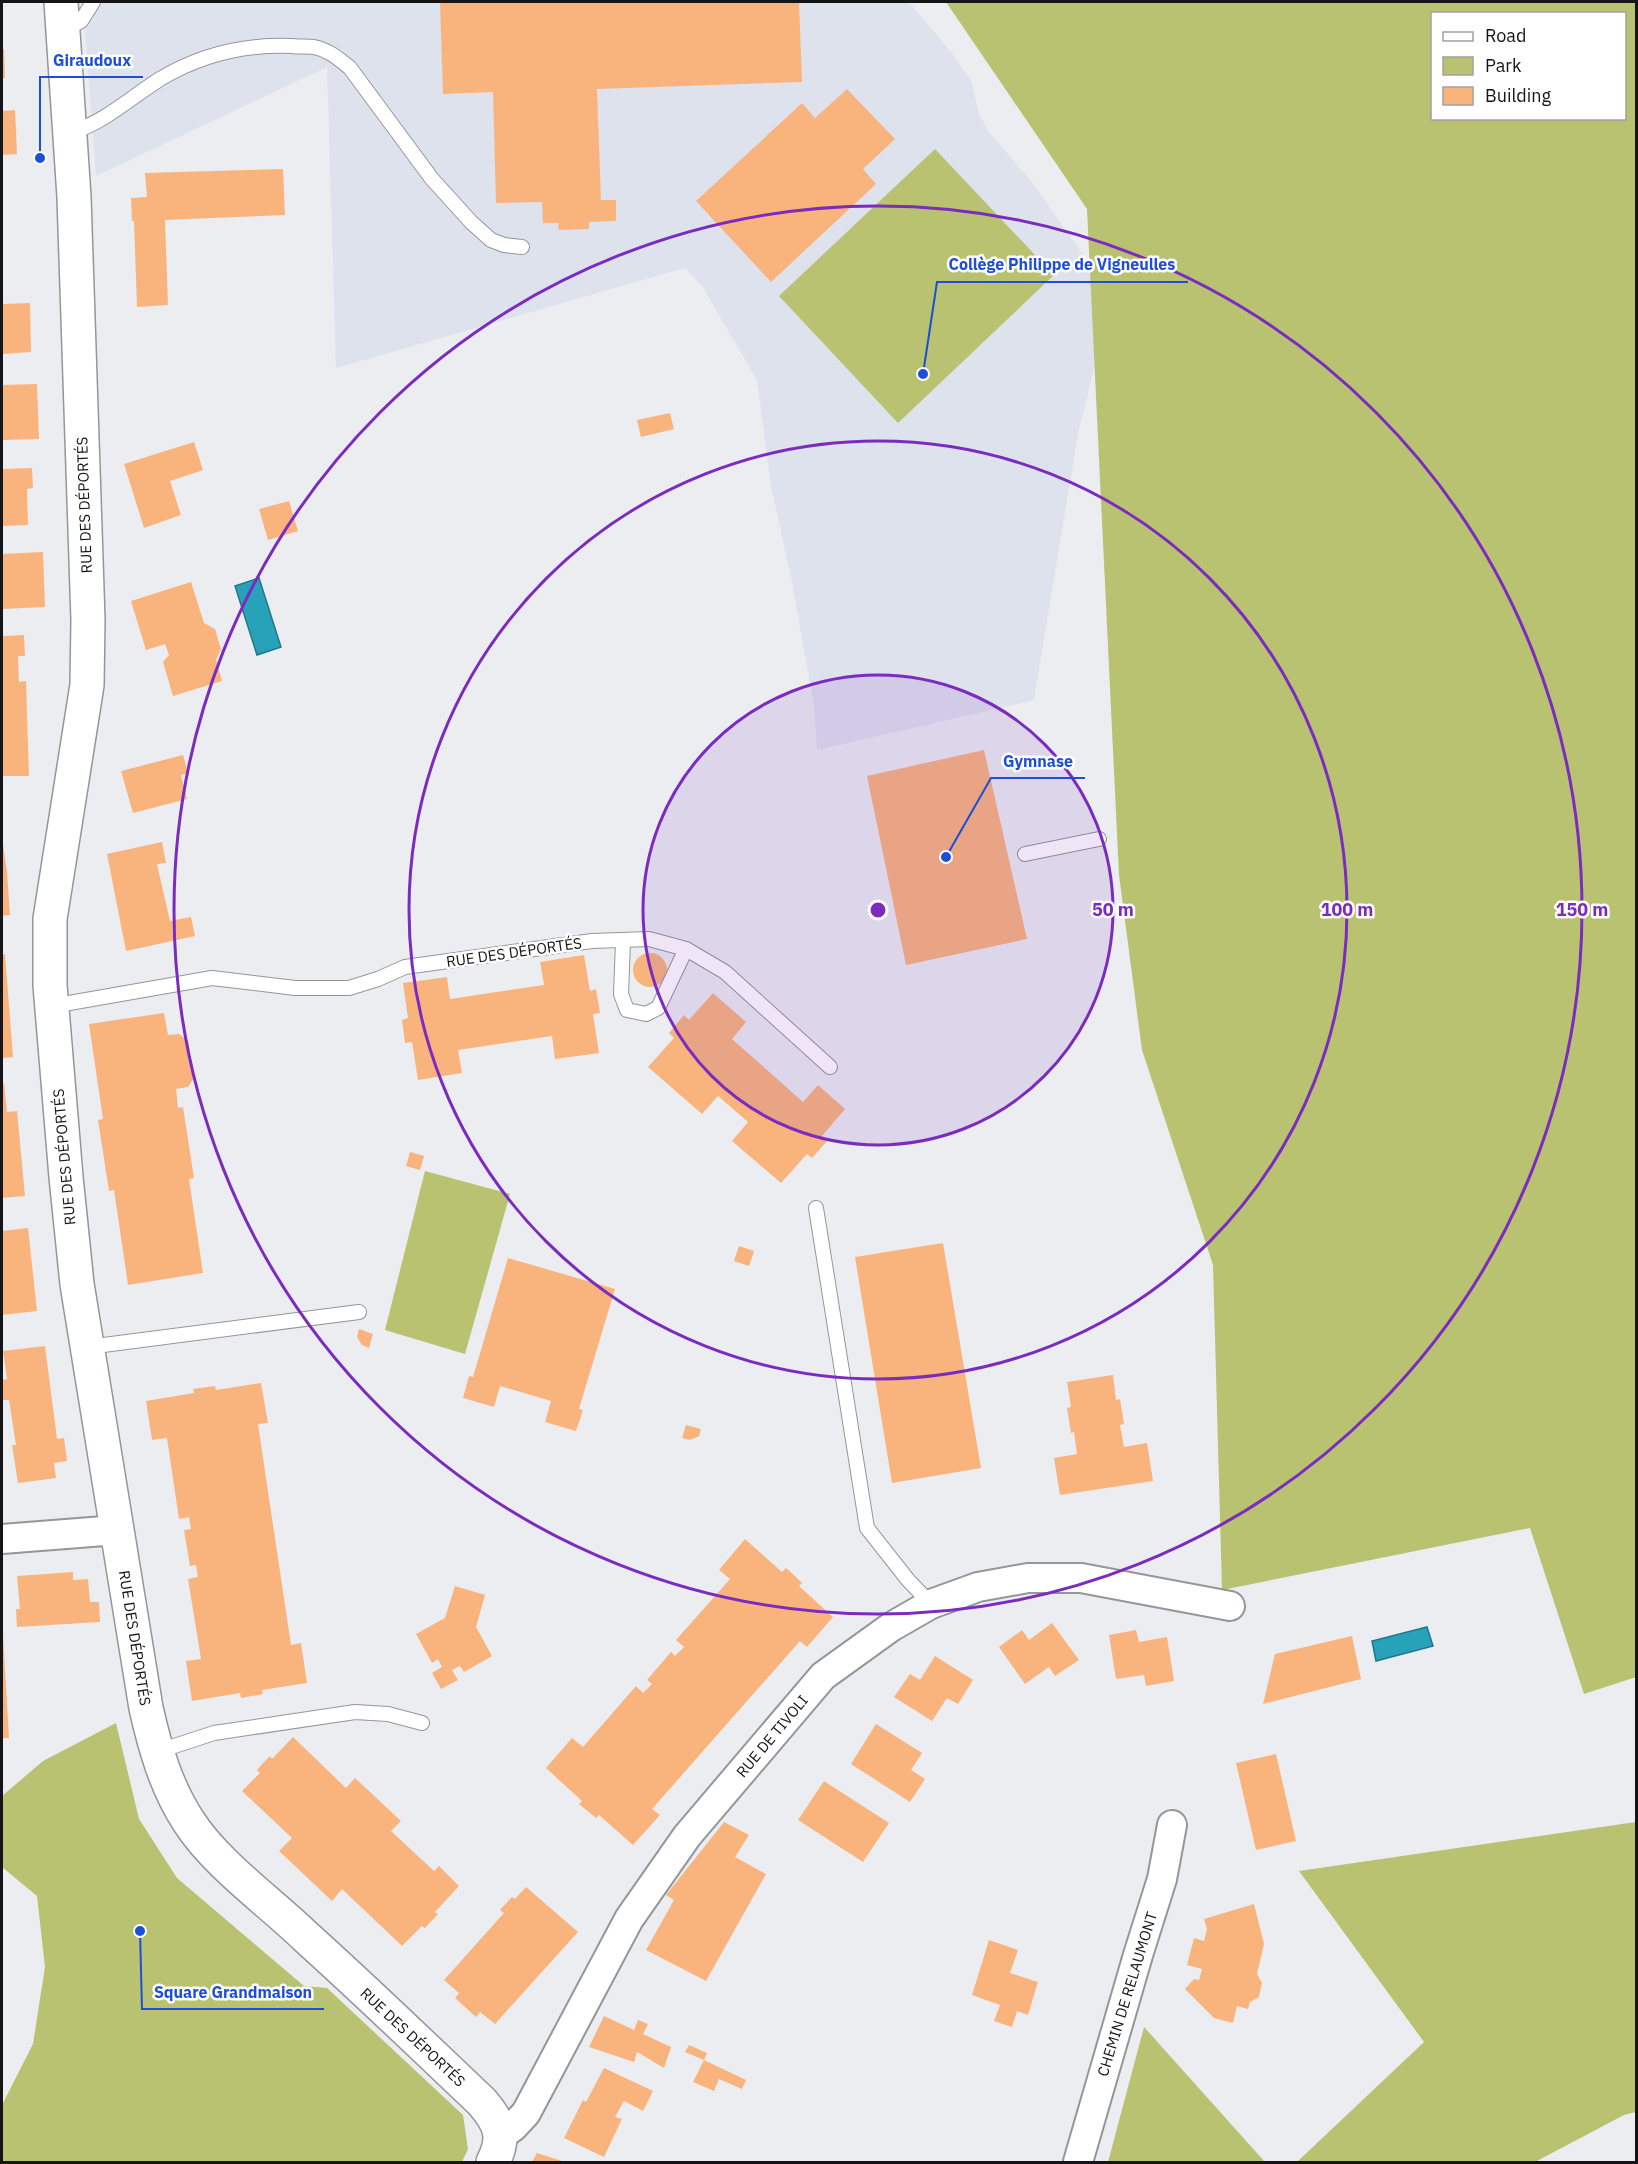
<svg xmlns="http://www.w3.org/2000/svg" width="1638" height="2164" viewBox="0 0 1638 2164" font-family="'IBM Plex Sans',sans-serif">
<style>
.built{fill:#dde2ed}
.green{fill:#b9c271;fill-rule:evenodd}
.water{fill:#27a2b8;stroke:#227888;stroke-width:1.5}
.building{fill:#f9b47e}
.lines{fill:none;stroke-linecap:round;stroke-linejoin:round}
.lane-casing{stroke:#94969a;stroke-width:16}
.street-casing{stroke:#94969a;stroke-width:32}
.secondary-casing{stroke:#94969a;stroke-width:36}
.lane{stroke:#fff;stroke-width:14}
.street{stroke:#fff;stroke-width:28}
.secondary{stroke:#fff;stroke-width:33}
.ring{fill:none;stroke:#7b2cbf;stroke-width:3}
.labels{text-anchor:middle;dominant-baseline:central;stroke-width:5;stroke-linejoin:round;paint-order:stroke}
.street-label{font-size:15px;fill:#151517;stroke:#fff}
.centre{fill:#7b2cbf;stroke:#fff;stroke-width:3}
.ring-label{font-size:18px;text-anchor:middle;font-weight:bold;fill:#7b2cbf;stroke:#fff;stroke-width:5;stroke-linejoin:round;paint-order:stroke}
.leader{fill:none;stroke:#1d4ed8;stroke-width:2}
.callout-dot{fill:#1d4ed8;stroke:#fff;stroke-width:2}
.callout-label{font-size:16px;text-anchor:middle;font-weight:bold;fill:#1d4ed8;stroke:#fff;stroke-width:5;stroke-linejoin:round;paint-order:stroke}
</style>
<rect width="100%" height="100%" fill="#ebedf1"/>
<polygon class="built" points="83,2 909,2 952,53 971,81 979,114 989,132 1034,185 1098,276 1107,316 1078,434 1034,700 817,750 814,706 792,582 771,486 757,380 702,286 685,268 336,368 327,67 96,176"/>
<g class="green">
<path d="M946,2h690v1675l-52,17 -54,-166 -308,62 -9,-325 -71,-215 -23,-175 -32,-666zM1432,14h192v104h-192z"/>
<polygon points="935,149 1054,275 898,423 779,296"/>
<polygon points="425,1171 510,1194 465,1354 385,1330"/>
<polygon points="116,1723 139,1819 177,1878 304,1986 327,1988 463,2115 468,2149 462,2162 2,2162 2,2105 33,2044 45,1967 37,1896 2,1867 2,1796 43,1761"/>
<polygon points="1636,1822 1636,2112 1624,2115 1535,2162 1297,2162 1424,2042 1299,1871"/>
<polygon points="1144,2027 1265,2162 1108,2162"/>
</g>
<g class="water">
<polygon points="259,578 281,647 257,655 235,586"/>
<polygon points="1427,1627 1433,1646 1376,1661 1372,1641"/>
</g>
<g class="building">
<polygon points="440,2 799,2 802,82 597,89 601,200 616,200 616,221 589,222 589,229 559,230 558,223 543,223 542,202 496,203 493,92 443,94"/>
<polygon points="2,49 4,49 5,78 2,78"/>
<polygon points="847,89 895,139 863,169 876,184 771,282 696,201 802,103 815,118"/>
<polygon points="15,110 17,154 2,155 2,111"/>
<polygon points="283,169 285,215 165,220 168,305 137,307 134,221 132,221 131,198 147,197 145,173"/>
<polygon points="30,303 31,352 2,354 2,304"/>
<polygon points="37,384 39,439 2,440 2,385"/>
<polygon points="670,413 674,429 641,437 637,420"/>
<polygon points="194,442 203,470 170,481 181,515 144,528 124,464"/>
<polygon points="32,468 33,488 27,489 28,525 2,526 2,469"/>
<polygon points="289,501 298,531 268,540 259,509"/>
<polygon points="43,552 45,607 2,609 2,554"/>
<polygon points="191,582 204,623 215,629 221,649 216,660 222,681 173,696 163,662 169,655 165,644 146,650 131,601"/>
<polygon points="24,635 25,656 18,656 19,682 26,681 29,776 2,776 2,636"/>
<polygon points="984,750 1027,939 906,965 867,776"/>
<polygon points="183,755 188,773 181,775 187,799 133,813 121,771"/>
<polygon points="162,842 166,863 157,864 170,921 191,917 195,936 126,951 107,854"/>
<polygon points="2,844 3,844 7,872 10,915 2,916"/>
<circle cx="650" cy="970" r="17"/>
<polygon points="5,954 13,1057 2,1058 2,955"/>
<polygon points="584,955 590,991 596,989 600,1013 593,1014 599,1053 555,1059 552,1036 458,1050 462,1073 418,1080 412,1042 405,1043 402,1020 408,1018 403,983 447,977 450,999 544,985 540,962"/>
<polygon points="713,993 746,1022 732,1039 767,1070 803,1102 818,1085 845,1109 822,1136 828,1140 812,1158 807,1154 781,1183 732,1141 748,1122 718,1096 702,1114 648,1067 674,1038 669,1033 684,1015 689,1020"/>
<polygon points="164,1013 168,1035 179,1034 188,1041 194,1078 188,1087 176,1089 178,1108 183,1107 194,1178 189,1179 203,1273 128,1285 114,1190 109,1191 98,1120 103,1119 89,1024"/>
<polygon points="4,1083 7,1112 17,1111 25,1196 2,1198 2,1084"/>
<polygon points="410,1152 424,1156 420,1170 406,1166"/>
<polygon points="28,1228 37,1311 2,1315 2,1231"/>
<polygon points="943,1243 981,1468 892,1483 855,1257"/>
<polygon points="739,1246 754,1251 749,1266 734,1261"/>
<polygon points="508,1258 615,1289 579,1409 583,1410 576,1431 545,1422 551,1401 500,1386 494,1407 463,1398 469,1376 473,1377"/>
<polygon points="359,1329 373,1334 369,1348 362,1345 357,1337"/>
<polygon points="45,1346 57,1439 64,1438 67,1461 54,1463 56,1478 18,1483 12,1445 16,1445 9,1400 2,1400 2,1380 7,1379 3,1351"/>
<polygon points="1113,1375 1116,1400 1120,1399 1124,1424 1120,1425 1124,1447 1147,1443 1153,1481 1060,1495 1054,1458 1077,1454 1074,1432 1071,1433 1067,1408 1071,1407 1067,1382"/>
<polygon points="261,1383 268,1423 258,1424 266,1478 291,1645 301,1643 307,1683 262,1690 263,1694 241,1698 240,1693 192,1701 186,1661 201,1659 188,1579 198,1577 196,1565 190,1566 184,1530 191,1529 189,1517 179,1519 167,1438 152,1440 146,1401 194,1393 193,1389 215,1386 216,1390"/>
<polygon points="686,1425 701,1429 699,1436 690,1440 682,1438"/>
<polygon points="745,1539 782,1572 786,1568 794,1575 802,1583 799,1586 833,1617 807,1647 800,1641 652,1809 660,1815 633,1845 599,1815 596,1818 579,1804 582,1801 546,1768 572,1738 583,1747 636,1686 643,1693 652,1684 647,1680 671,1652 675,1656 684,1647 676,1640 730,1579 719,1570"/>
<polygon points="73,1572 73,1580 88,1579 90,1602 99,1602 100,1622 17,1627 16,1609 20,1609 17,1576"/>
<polygon points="455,1586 485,1595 476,1627 492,1656 464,1672 460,1666 452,1670 458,1680 441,1689 432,1673 442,1667 438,1659 432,1663 416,1634 445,1618"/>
<polygon points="1052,1623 1079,1660 1055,1676 1049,1667 1025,1684 999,1647 1022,1630 1029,1640"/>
<polygon points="1136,1630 1139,1642 1167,1637 1174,1681 1146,1686 1144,1675 1116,1679 1109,1635"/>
<polygon points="2,1635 3,1635 9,1738 2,1738"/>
<polygon points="1352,1636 1361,1679 1263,1704 1275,1654"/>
<polygon points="935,1656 973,1680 958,1704 947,1698 932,1721 894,1697 910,1674 920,1680"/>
<polygon points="876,1724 922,1753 911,1770 925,1779 910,1802 851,1764"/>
<polygon points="293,1737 346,1788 355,1778 401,1821 391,1831 434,1871 439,1866 459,1886 435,1912 438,1914 425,1928 422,1926 402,1946 342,1889 332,1901 279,1851 292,1838 242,1791 260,1773 257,1770 263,1763 270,1756 272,1759"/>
<polygon points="1276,1754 1296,1841 1256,1850 1236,1763"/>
<polygon points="824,1781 889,1823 863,1862 798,1820"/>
<polygon points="724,1822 749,1835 735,1857 766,1874 706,1981 646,1950 674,1900 666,1895"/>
<polygon points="526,1887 578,1932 495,2024 480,2012 476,2017 455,1998 459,1993 444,1980 504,1913 500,1910 512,1897 515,1899"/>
<polygon points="1254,1904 1264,1944 1257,1974 1262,1983 1259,1997 1250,2002 1248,2009 1237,2006 1233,2023 1214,2018 1185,1989 1194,1979 1199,1980 1202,1969 1187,1965 1194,1938 1204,1941 1207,1929 1204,1919"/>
<polygon points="989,1940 1018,1950 1010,1973 1038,1982 1028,2015 1017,2011 1012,2027 994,2021 1000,2005 972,1995"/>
<polygon points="604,2016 634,2030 638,2020 648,2024 643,2034 671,2047 664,2068 637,2052 634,2062 589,2047"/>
<polygon points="689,2045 707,2053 704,2060 685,2052"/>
<polygon points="704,2060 746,2080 742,2089 719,2079 714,2091 693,2082"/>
<polygon points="604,2068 653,2091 643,2111 624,2101 615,2117 622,2119 604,2157 564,2138 583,2100 586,2102"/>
<polygon points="537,2153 565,2162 532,2162"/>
</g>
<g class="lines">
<defs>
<g id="lane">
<polyline points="65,30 81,21 93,2"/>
<path d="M70,133c35,-11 60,-35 90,-54 40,-24 85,-35 132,-33 7,1 15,0 22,1 15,3 25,12 36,21l82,111 39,43 20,18 13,5 18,2"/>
<polyline points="1025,854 1099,839"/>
<polyline points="623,941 621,994 627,1010 646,1014 658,1008 686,949"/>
<polyline points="52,1006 212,978 295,988 349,988 378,979 405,967 592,941 649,939 686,949 725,972 830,1067"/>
<polyline points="816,1208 867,1528 908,1580 931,1604"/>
<polyline points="88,1347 359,1312"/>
<polyline points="156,1752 214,1733 355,1712 388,1714 422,1723"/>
</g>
<g id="street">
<polyline points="2,1539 117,1530"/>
<polyline points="500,2136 513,2127 526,2113 629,1919 687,1836 823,1676 891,1627 931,1604 978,1587 1028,1578 1081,1578 1230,1606"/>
<polyline points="1078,2162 1138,1955 1162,1879 1172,1825"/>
</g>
<path id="secondary" d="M61,2l13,195 14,423 -1,65 -37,234v66l16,192 11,107 69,424c9,40 20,79 43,114 28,43 80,79 117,115 60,54 118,110 176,165 18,21 24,35 11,60"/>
</defs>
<use href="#lane" class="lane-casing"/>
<use href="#street" class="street-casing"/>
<use href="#secondary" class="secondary-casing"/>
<use href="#lane" class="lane"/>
<use href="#street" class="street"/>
<use href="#secondary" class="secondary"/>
</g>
<circle cx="878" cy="910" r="235" fill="#7b2cbf" fill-opacity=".12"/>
<g class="ring">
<circle cx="878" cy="910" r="235"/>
<circle cx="878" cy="910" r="469"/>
<circle cx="878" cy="910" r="704"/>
</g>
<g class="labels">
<g class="street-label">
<text transform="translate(84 505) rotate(-92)">RUE DES DÉPORTÉS</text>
<text transform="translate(514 952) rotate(-8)">RUE DES DÉPORTÉS</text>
<text transform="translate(64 1157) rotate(-95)">RUE DES DÉPORTÉS</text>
<text transform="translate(135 1638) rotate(81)">RUE DES DÉPORTÉS</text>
<text transform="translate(772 1736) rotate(-50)">RUE DE TIVOLI</text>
<text transform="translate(1127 1994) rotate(-73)">CHEMIN DE RELAUMONT</text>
<text transform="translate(413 2037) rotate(43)">RUE DES DÉPORTÉS</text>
</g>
</g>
<circle cx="878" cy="910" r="9" class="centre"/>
<g class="ring-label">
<text x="1113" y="916">50 m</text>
<text x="1347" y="916">100 m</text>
<text x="1582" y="916">150 m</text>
</g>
<path class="leader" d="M40 158L40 77H143M923 374L937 282H1188M946 857L991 778H1085M140 1931L142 2009H324"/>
<g class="callout-dot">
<circle cx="40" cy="158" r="6"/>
<circle cx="923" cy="374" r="6"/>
<circle cx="946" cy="857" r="6"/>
<circle cx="140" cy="1931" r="6"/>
</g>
<g class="callout-label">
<text x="92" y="66">Giraudoux</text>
<text x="1062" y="270">Collège Philippe de Vigneulles</text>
<text x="1038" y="767">Gymnase</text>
<text x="233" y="1998">Square Grandmaison</text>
</g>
<rect width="1638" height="2164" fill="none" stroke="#151517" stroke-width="6"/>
<rect x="1431" y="12" width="195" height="108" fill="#ffffff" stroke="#a1a1a2" stroke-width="1.5"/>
<rect x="1443" y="32" width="30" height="9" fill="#ffffff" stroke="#a1a1a2" stroke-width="1.5"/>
<text x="1485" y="42" font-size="18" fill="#151517">Road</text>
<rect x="1443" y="57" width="30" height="18" fill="#b9c271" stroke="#a1a1a2" stroke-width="1.5"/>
<text x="1485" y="72" font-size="18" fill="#151517">Park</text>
<rect x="1443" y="87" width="30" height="18" fill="#f9b47e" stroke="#a1a1a2" stroke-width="1.5"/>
<text x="1485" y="102" font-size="18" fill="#151517">Building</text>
</svg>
